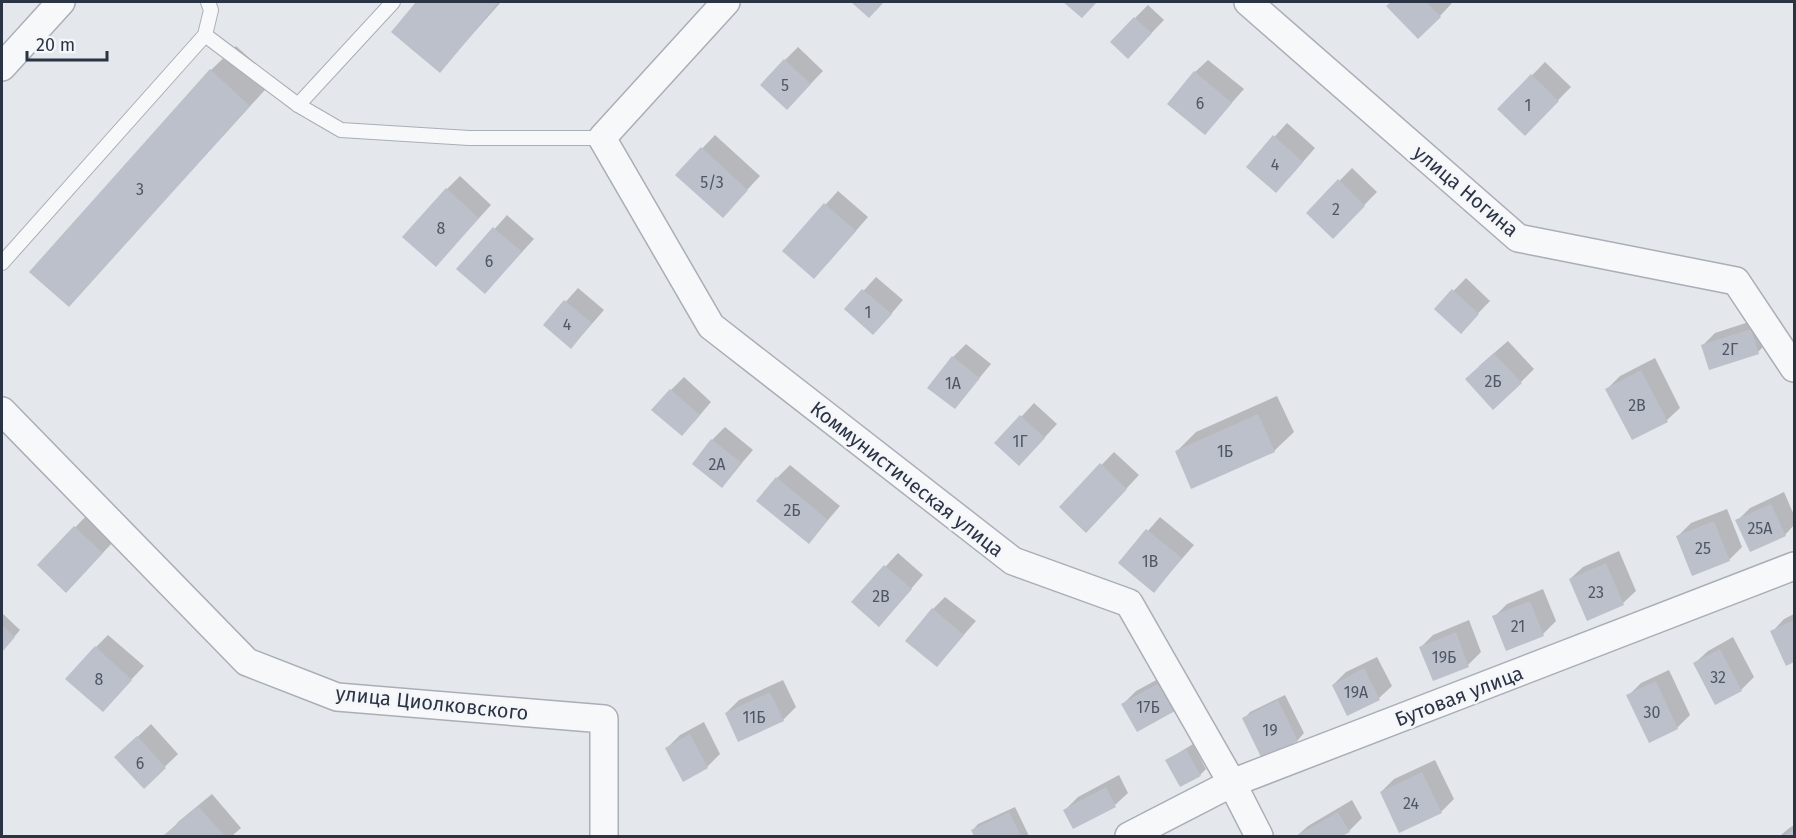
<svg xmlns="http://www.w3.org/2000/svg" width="1796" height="838" viewBox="0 0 1796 838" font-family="'Fira Sans',sans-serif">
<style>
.shadow{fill:#0003}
.building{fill:#bbc0ca}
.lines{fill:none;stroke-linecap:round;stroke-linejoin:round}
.service-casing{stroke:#a9aeb7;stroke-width:16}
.minor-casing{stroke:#a9aeb7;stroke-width:30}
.service{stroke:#f7f8fa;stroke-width:14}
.minor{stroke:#f7f8fa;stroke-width:27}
.labels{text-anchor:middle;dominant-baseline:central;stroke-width:5;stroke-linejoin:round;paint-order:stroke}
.number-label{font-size:16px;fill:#4f5766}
.street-label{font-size:20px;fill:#2b3445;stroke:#f4f6f9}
</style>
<rect width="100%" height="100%" fill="#e4e7ec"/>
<g class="shadow">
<polygon points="418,2 501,2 440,71 393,32"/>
<polygon points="1393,2 1451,2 1452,3 1440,16 1389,6"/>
<polygon points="1148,5 1164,20 1141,44 1135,18"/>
<polygon points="236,46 274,80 69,305 211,70"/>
<polygon points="798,47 823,71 800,95 785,60"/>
<polygon points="1208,60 1244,89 1205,133 1195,72"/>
<polygon points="1545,62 1571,87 1525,134 1499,109"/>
<polygon points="1287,123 1315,148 1289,178 1248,166"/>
<polygon points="715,135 760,176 735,203 677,175"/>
<polygon points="1352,168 1377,192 1333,237 1308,213"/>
<polygon points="460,176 491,205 448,252 447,189"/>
<polygon points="838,191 868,217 827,264 784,250"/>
<polygon points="507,215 534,239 485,292 459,269"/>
<polygon points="876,277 903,300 886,320 847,309"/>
<polygon points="1466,278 1490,301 1461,331 1436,309"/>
<polygon points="578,288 604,310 583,334 545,325"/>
<polygon points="1764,317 1771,339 1758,352 1702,346 1715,333"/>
<polygon points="1508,341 1534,369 1521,382 1479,366"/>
<polygon points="966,344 991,364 955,407 953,357"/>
<polygon points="1655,358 1680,408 1667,420 1633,438 1607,389 1620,376"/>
<polygon points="684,377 711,402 694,422 671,390"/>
<polygon points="1277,396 1294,432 1274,451 1192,487 1177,451 1196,432"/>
<polygon points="1034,403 1057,424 1032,451 997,443"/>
<polygon points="725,427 753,450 722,486 712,440"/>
<polygon points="1114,452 1139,475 1099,518 1061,507"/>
<polygon points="790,465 840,506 809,542 777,478"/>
<polygon points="1784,492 1794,515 1794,525 1785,535 1737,521 1750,508"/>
<polygon points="1727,509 1742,547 1729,560 1678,536 1691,523"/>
<polygon points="88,514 115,540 79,578 39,565"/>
<polygon points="1160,517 1194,545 1154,591 1120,563"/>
<polygon points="1619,551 1636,591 1623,603 1570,579 1583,567"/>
<polygon points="898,553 923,575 891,612 853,602"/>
<polygon points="1543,589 1556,621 1543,634 1494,617 1507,604"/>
<polygon points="945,597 976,621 937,665 933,609"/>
<polygon points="2,613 20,630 2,651"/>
<polygon points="1794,614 1794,661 1787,664 1772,632 1784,619"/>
<polygon points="1469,620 1481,652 1468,665 1433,679 1420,648 1433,635"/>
<polygon points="108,635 144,666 115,697 96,647"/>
<polygon points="1733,637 1754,677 1741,690 1695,663 1708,651"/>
<polygon points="1377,657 1392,686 1379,698 1333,685 1346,672"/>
<polygon points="1669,670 1690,715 1677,728 1628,696 1641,683"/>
<polygon points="1173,671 1187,697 1174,710 1123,704 1136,691"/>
<polygon points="783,680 796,707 783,720 726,713 739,700"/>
<polygon points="1285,695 1304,733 1298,740 1263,757 1244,719 1250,712"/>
<polygon points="704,722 720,754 707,767 667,748 680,735"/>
<polygon points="151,724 178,754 144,787 129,745"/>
<polygon points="1193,744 1206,769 1200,775 1167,760"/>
<polygon points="1435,760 1454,799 1441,812 1381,792 1394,779"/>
<polygon points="1119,775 1128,793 1115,805 1065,810 1078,797"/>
<polygon points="212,794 241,828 232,836 167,836 178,822"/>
<polygon points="1352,800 1362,818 1349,831 1339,836 1297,836 1308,826"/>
<polygon points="1015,807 1029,836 975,836 972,831 978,824"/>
<polygon points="1794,825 1794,836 1780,836 1788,829"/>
</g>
<g class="building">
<polygon points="416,2 499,2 440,73 391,32"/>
<polygon points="851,2 884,2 869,18"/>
<polygon points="1063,2 1097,2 1082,18"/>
<polygon points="1391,2 1426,2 1441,17 1418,39 1386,6"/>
<polygon points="1134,17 1152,33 1128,59 1110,42"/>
<polygon points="784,59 811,84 787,110 760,85"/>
<polygon points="210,69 250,106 69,307 29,272"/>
<polygon points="1194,71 1232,103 1205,135 1167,104"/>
<polygon points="1531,74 1559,101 1525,136 1497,109"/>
<polygon points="1273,135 1303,162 1276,193 1246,167"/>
<polygon points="701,147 748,190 723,218 675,175"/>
<polygon points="1338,179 1365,206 1333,239 1306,213"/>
<polygon points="446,188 479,218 436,267 402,237"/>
<polygon points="824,203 856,231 814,279 782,251"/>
<polygon points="493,227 522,252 485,294 456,269"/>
<polygon points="862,289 892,314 873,335 844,309"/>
<polygon points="1452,289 1479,314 1461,334 1434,309"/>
<polygon points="564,300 592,323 571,349 543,325"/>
<polygon points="1751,329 1759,354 1709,370 1701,345"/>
<polygon points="1494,353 1522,383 1493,410 1465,379"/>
<polygon points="952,356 980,378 955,409 927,388"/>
<polygon points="1641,370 1668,422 1632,440 1605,389"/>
<polygon points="670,389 700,415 682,436 651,410"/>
<polygon points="1258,414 1275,452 1191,489 1175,451"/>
<polygon points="1020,415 1045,438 1019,466 994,443"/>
<polygon points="711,439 742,463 722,488 692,464"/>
<polygon points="1100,463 1127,489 1086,533 1059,507"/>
<polygon points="776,477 828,520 809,544 756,501"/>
<polygon points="1771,504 1786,536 1750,552 1735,520"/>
<polygon points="1714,521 1730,561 1692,576 1676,536"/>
<polygon points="74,526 103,553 66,593 37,565"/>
<polygon points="1146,529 1182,558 1154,593 1118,563"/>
<polygon points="1606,563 1624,605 1587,621 1569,579"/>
<polygon points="884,565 912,589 879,627 851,602"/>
<polygon points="1530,601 1544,636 1506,651 1492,616"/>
<polygon points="932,608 964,635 937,667 905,641"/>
<polygon points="1794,620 1794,662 1786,666 1770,631"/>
<polygon points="2,625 15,637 2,652"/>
<polygon points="1456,632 1469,667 1433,681 1419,647"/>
<polygon points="95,646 132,680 103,712 65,679"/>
<polygon points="1720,649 1742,691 1715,705 1693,663"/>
<polygon points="1364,668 1380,700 1347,716 1332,685"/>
<polygon points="1656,681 1678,729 1649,743 1626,695"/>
<polygon points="1159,683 1175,711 1137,732 1121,704"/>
<polygon points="770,692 784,721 738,742 725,713"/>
<polygon points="1278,700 1298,741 1262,759 1242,718"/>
<polygon points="690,734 708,768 683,782 665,748"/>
<polygon points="137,736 166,768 144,789 114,757"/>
<polygon points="1186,749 1201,776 1180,787 1165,760"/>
<polygon points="1422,772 1442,813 1399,833 1380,792"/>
<polygon points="1106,787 1116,807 1073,829 1063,810"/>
<polygon points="198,806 225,836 165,836 164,835"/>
<polygon points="1009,812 1021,836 974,836 971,830"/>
<polygon points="1338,812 1350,832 1342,836 1296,836"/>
<polygon points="1794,830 1794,836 1782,836"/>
</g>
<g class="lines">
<defs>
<g id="service">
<polyline points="393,2 298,105 341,130 469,138 602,138"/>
<polyline points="205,35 298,105"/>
<polyline points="2,263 205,35 211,10 208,2"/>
</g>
<g id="minor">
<polyline points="726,2 602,138 711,326 1013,561 1129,603 1232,783 1259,836"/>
<polyline points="1248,2 1518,238 1736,281 1794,368"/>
<polyline points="2,67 61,2"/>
<polyline points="2,411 247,662 337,697 604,719 604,836"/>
<polyline points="1129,836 1232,783 1794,566"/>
</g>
</defs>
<use href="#service" class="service-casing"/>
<use href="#minor" class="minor-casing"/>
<use href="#service" class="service"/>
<use href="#minor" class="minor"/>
</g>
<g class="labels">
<g class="number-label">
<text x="785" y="85">5</text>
<text x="1200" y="103">6</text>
<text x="1528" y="105">1</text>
<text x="1275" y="164">4</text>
<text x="712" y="182">5/3</text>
<text x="140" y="189">3</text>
<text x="1336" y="209">2</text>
<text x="441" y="228">8</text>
<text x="489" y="261">6</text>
<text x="868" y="312">1</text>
<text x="567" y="324">4</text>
<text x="1730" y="349">2Г</text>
<text x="1493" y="381">2Б</text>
<text x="953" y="383">1А</text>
<text x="1637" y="405">2В</text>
<text x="1020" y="441">1Г</text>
<text x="1225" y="451">1Б</text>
<text x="717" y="464">2А</text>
<text x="792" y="510">2Б</text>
<text x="1760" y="528">25А</text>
<text x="1703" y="548">25</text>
<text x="1150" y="561">1В</text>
<text x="1596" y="592">23</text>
<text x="881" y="596">2В</text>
<text x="1518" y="626">21</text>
<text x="1444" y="657">19Б</text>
<text x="1718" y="677">32</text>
<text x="99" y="679">8</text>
<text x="1356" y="692">19А</text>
<text x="1148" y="707">17Б</text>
<text x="1652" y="712">30</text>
<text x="754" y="717">11Б</text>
<text x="1270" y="730">19</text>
<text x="140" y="763">6</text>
<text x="1411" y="803">24</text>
</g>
<g class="street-label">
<text transform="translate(1466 191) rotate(40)">улица Ногина</text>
<text transform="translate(907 479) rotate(38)">Коммунистическая улица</text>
<text transform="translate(1459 696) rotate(-21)">Бутовая улица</text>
<text transform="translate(432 703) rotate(6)">улица Циолковского</text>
</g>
</g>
<rect width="1796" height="838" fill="none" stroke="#2b3445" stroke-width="6"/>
<path d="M27 51v9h80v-9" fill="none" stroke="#2b3445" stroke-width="3"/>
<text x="36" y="51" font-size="18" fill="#2b3445" stroke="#f4f6f9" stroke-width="4.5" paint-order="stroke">20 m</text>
</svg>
